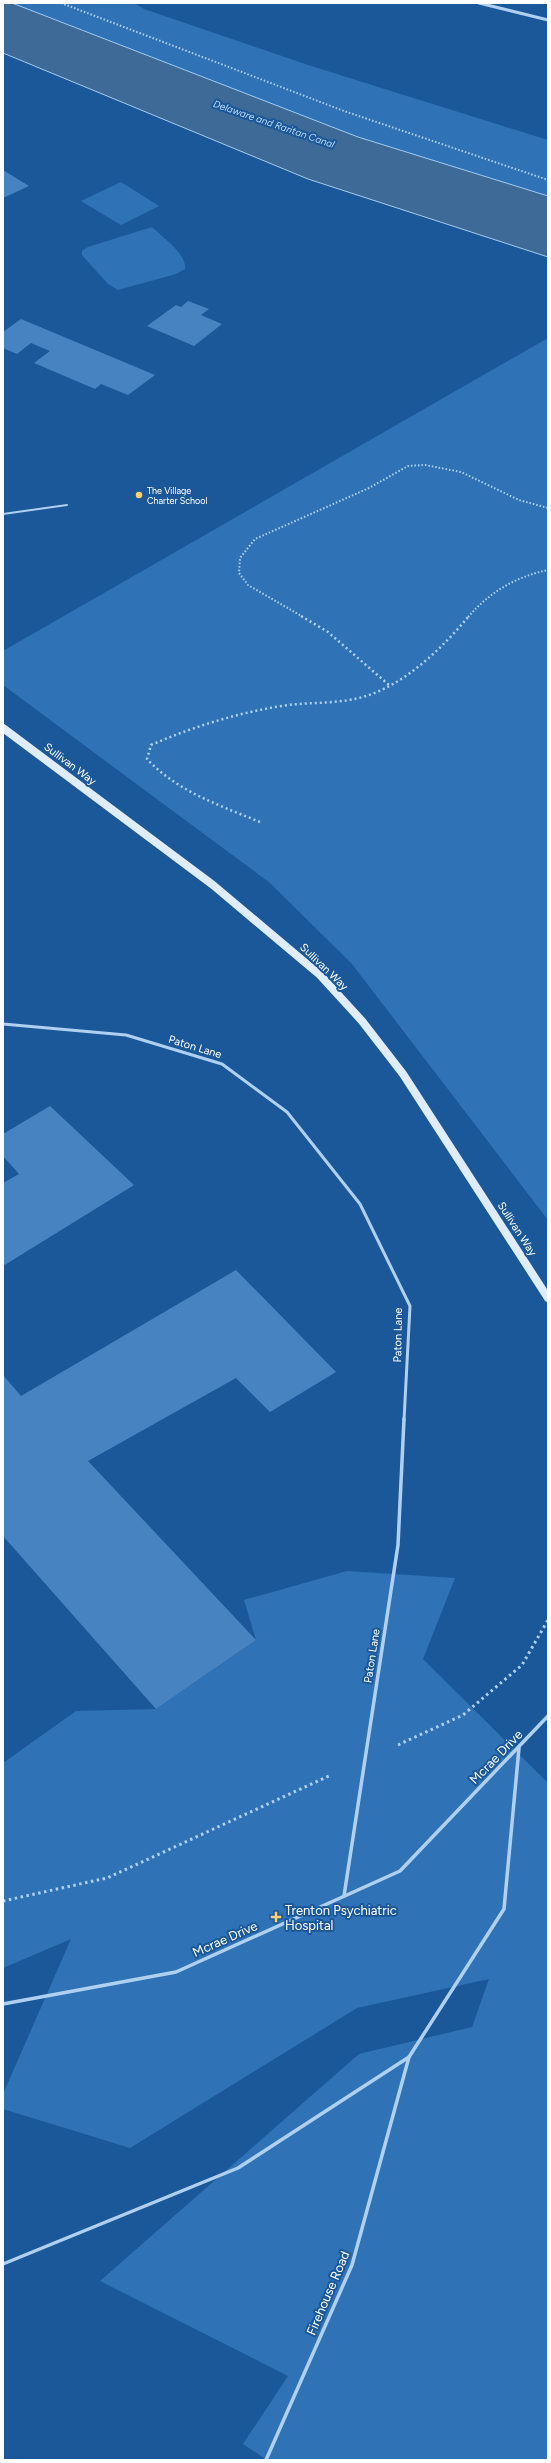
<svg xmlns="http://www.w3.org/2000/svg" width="551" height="2463" viewBox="0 0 551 2463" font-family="Figtree,sans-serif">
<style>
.green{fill:#2f73b6}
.water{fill:#3e6a98;stroke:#a4ccf2}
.building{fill:#4883c1}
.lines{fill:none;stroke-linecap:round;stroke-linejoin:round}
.path-far2{stroke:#b0d0f1;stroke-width:2;stroke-dasharray:1.5 2;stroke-linecap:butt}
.path-far1{stroke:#b0d0f1;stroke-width:2.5;stroke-dasharray:2 3;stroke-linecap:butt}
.path{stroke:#b0d0f1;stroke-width:3;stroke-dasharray:2.5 3.5;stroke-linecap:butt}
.lane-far2{stroke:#b0d0f1;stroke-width:2}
.lane-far1{stroke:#b0d0f1;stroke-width:3}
.lane{stroke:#b0d0f1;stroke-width:3.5}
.street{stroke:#b0d0f1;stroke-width:3}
.secondary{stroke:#deecfc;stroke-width:8}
.poi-dot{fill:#ffcf70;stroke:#1b5899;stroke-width:1.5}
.labels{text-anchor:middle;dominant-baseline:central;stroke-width:4;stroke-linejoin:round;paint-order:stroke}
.far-poi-label{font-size:9px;fill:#fff;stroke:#1b5899;text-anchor:start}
.far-water-label{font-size:10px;font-style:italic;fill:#bddaf7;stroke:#1b5899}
.street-label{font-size:11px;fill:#fff;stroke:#1b5899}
.near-street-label{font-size:13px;fill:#fff;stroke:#1b5899}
.near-poi-label{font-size:13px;fill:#fff;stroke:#1b5899;text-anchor:start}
</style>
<rect width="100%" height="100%" fill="#1b5899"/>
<g class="green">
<polygon points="12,3 134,3 144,9 308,65 548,140 548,196 358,137"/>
<polygon points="121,182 159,206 121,225 81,201"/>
<path d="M152,227c10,10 35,27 33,42l-9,5 -58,16 -10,-6 -26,-29v-4l6,-4z"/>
<polygon points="548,338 548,1220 352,964 270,883 3,685 3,651"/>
<polygon points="347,1571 455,1578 423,1659 548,1783 548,2460 267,2460 243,2444 288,2376 100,2281 359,2054 472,2027 489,1979 357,2008 130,2148 3,2109 3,2094 71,1939 3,1968 3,1763 76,1711 156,1709 256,1640 244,1600"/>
</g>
<polygon class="water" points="3,3 12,3 358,137 548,196 548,257 308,179 3,53"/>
<g class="building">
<polygon points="3,170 29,186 3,198"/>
<polygon points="188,301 209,309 201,315 222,324 194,346 147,326 176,305 181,307"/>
<polygon points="21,319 155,375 128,395 101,384 95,389 34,363 50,351 31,343 17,354 3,348 3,332"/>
<polygon points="50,1106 134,1185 3,1266 3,1183 19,1174 3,1156 3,1134"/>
<polygon points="236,1270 336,1372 270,1412 236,1378 88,1461 256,1640 156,1709 3,1536 3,1375 21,1396"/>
</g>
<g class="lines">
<g class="path-far2">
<polyline points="61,3 344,111 548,180"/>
<polyline points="303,617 248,585 239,573 240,558 255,539 369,488 408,466 425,465 461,472 519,500 548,508"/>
<path d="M468,617c22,-25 47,-40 80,-47"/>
</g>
<g class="path-far1">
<polyline points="301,616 328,632 389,685"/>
<path d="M260,822c-41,-17 -82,-30 -113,-63l4,-14c44,-19 89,-33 137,-40 26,-3 53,-1 78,-9 41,-13 76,-48 103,-80"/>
</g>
<g class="path">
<polyline points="398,1745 463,1715 522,1665 548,1620"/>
<polyline points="3,1901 107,1878 331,1775"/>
</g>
<polyline class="lane-far2" points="3,514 67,505"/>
<polyline class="lane-far1" points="3,1024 126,1035 222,1064 287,1112 360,1204 410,1306 404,1420"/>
<g class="lane">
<polyline points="344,1896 398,1545 404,1419"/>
<polyline points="3,2004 176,1972 400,1871 548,1716"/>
<polyline points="3,2264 238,2168 409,2057 504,1909 519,1748"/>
<polyline points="266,2460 352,2265 409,2057"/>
</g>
<polyline class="street" points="479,3 548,20"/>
<polyline class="secondary" points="3,728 213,885 320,975 362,1021 403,1074 548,1298"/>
</g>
<g class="poi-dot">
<circle cx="139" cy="495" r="4"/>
<path d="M274 1911h4v4h4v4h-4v4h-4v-4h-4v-4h4z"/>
</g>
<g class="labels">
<g class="far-poi-label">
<text x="147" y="490">The Village<tspan x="147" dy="10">Charter School</tspan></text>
</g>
<g class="far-water-label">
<text transform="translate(274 124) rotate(19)">Delaware and Raritan Canal</text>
</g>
<g class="street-label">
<text transform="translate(70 764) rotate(37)">Sullivan Way</text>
<text transform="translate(324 967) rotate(44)">Sullivan Way</text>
<text transform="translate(195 1047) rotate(17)">Paton Lane</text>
<text transform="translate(517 1229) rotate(57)">Sullivan Way</text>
<text transform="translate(398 1335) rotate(-89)">Paton Lane</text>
<text transform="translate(372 1656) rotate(-81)">Paton Lane</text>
</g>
<g class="near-street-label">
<text transform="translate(496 1757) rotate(-46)">Mcrae Drive</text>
<text transform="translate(225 1939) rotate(-24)">Mcrae Drive</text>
<text transform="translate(328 2293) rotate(-67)">Firehouse Road</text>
</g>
<g class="near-poi-label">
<text x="285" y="1910">Trenton Psychiatric<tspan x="285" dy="15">Hospital</tspan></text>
</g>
</g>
<rect width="551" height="2463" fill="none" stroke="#ffffff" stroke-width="8"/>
</svg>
